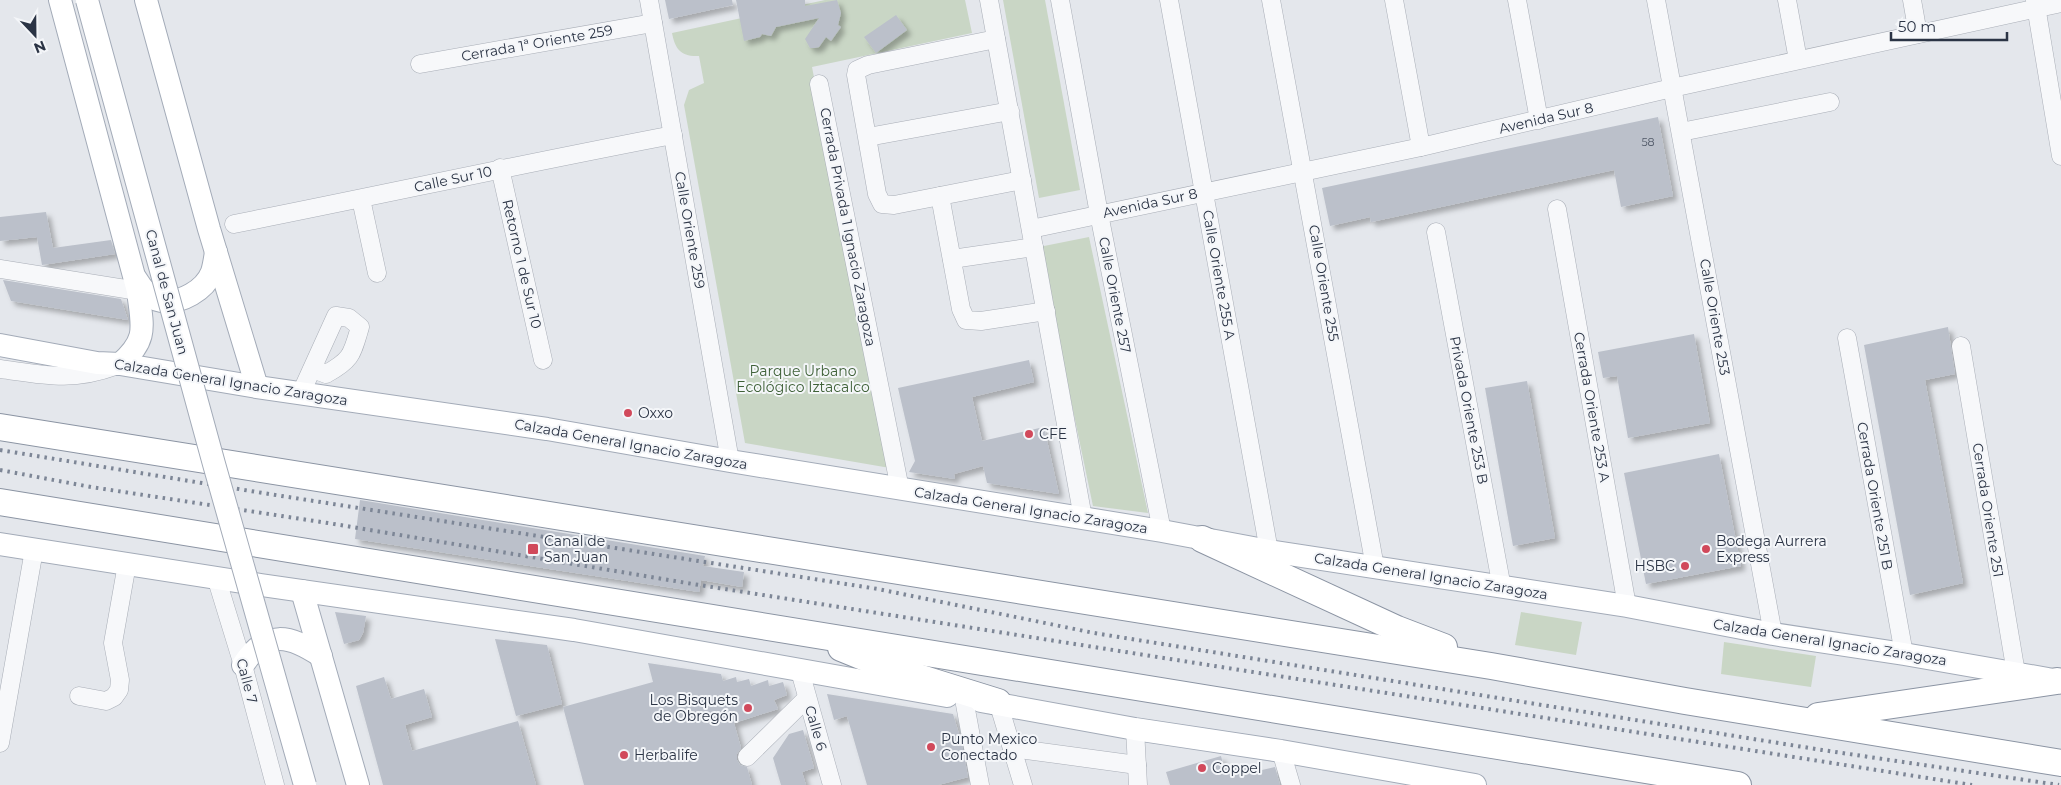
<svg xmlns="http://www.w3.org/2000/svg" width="2061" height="785" viewBox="0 0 2061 785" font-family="Montserrat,sans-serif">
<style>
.green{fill:#c9d6c5}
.building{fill:#bbc0ca;filter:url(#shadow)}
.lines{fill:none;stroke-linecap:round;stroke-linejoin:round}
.minor-casing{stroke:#a9aeb7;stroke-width:19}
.major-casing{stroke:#a3abb8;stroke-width:24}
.highway-casing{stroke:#8b94a3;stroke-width:28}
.minor{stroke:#f7f8fa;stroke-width:18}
.major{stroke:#fff;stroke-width:22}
.highway{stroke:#fff;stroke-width:26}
.rail{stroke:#7d8696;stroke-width:4;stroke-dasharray:2.5 5;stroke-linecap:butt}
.major-bridge-casing{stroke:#a3abb8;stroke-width:24;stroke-linecap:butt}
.major-bridge{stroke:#fff;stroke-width:22}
.poi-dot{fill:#d1495b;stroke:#f4f6f9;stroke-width:2}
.labels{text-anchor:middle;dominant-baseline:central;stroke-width:4;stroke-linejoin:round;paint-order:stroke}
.number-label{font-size:11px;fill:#4f5766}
.street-label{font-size:14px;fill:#2b3445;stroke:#f4f6f9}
.park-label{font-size:14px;fill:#3f6138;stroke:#f4f6f9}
.poi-label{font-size:14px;fill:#2b3445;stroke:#f4f6f9;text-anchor:start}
</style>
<defs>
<filter id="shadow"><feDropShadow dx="4.5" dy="4.5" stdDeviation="2.5" flood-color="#0004"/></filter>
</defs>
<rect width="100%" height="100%" fill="#e4e7ec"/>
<g class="green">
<path d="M825,0h140l7,33 -160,34 78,401 -145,-25 -61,-338 5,-15 15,-7 -5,-27c-18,1 -24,-7 -27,-23z"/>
<polygon points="1003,0 1045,0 1080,190 1039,198"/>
<polygon points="1089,237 1148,513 1093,506 1039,247"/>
<polygon points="1521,612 1582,622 1576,655 1515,645"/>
<polygon points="1724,642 1816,656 1811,687 1721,674"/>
</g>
<g class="building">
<polygon points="665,0 732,0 733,5 669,19"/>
<polygon points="736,0 805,0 805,6 837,0 841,13 838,25 841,27 831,41 826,37 819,47 815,48 810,48 805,39 819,18 776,27 771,36 762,34 760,37 744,41"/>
<polygon points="896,15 907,30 876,53 864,37"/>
<polygon points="1658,117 1673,196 1621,207 1614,170 1371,222 1370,217 1330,226 1322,188"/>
<polygon points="46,212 53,248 111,240 115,254 42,265 37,237 0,241 0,217"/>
<polygon points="3,280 121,299 128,320 11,301"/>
<polygon points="1948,327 1955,374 1925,380 1963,583 1910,595 1864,345"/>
<polygon points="1694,334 1710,423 1628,438 1617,376 1603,378 1598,352"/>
<polygon points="1029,360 1034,382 972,397 982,441 1044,427 1059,494 987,483 983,466 954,474 955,479 909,472 915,461 898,388"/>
<polygon points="1527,381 1555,538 1513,546 1485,388"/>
<polygon points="1719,454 1741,566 1646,584 1624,473"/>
<polygon points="360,500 705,556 703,566 744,572 742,587 701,580 699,592 355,539"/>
<polygon points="335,612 366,616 363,633 359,640 344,644"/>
<polygon points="495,639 547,645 562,704 516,716"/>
<polygon points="648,663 721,674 723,681 736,677 737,682 749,679 751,686 768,680 769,686 783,682 787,695 774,700 778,709 734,723 741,748 737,754 737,760 740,765 747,767 752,785 584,785 563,707 653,682"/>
<polygon points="384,677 391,699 424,689 432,717 405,725 412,751 518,721 536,785 383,785 356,686"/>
<polygon points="827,694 953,714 962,744 968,777 938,785 867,785 847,716 834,720"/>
<polygon points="803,730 814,768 802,772 806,785 781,785 773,758 789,734"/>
<polygon points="1221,756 1223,764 1262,770 1275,767 1280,785 1170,785 1166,772"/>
</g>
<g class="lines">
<defs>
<g id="minor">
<polyline points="649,0 730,461"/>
<polyline points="989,0 1083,518"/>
<polyline points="1060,0 1099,214 1162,531"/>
<polyline points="1169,0 1269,551"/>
<polyline points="1271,0 1375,567"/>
<polyline points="1394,0 1421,147"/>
<polyline points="1517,0 1539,120"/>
<polyline points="1656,0 1773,634"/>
<polyline points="1787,0 1798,60"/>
<polyline points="1912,0 1918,34"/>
<polyline points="2035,0 2061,156"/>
<polyline points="996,39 868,65 857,70 856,75 877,194 882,204 894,205 1022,180"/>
<polyline points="420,64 653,23"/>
<polyline points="819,84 900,489"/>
<polyline points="1681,132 1830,102"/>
<polyline points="868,137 1010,111"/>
<polyline points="500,168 543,360"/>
<polyline points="940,196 961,309 966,320 981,321 1046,311"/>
<polyline points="361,199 377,273"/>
<polyline points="1557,209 1627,606"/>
<path d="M234,224c146,-29 292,-61 439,-89"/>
<polyline points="1031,229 1421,147 1672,88 2061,3"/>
<polyline points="1436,232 1502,588"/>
<polyline points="952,259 1034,247"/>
<polyline points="0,269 138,291"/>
<polyline points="1847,338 1904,654"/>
<polyline points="1961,346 2016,673"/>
<path d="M0,369c44,6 71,13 115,-3"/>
<path d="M301,393l35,-77 13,2 11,9c-8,27 -8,33 -34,47l-13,-5"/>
<polyline points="216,577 243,665 275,785"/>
<polyline points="800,671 832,785"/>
<polyline points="79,696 106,701 114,697 119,690 120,680 113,643 127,564"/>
<polyline points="964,699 980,785"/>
<polyline points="998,702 1023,785"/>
<polyline points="1135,729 1138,785"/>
<polyline points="0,743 34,550"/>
<polyline points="1012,748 1137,765"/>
<polyline points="1281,751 1291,785"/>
<polyline points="747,757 807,698"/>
</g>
<g id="major">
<path d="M60,0l78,291c4,35 11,48 -18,73"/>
<polyline points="146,0 209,229 257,387"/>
<path d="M136,279c6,10 13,20 25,22 20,3 44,-11 51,-29 2,-6 3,-14 4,-20"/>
<polyline points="0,345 97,363 120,364 257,387 547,429 730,461 1162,531 1269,551 1627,606 1773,634 1904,654 2048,679"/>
<polyline points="0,544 261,585 574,630 947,696"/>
<polyline points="302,591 358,785"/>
<path d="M243,665c24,-36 46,-30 78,-9"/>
<polyline points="981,701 1135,729 1281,751 1475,785"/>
</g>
<g id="highway">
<polyline points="0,427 1491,666 1685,701 2061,763"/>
<polyline points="0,502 1738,785"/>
<polyline points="1202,539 1397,629 1444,647"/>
<polyline points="841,648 895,670 998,702"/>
<polyline points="1818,716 2057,681"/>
</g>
</defs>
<use href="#minor" class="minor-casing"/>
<use href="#major" class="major-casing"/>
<use href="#highway" class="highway-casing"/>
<use href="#minor" class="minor"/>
<use href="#major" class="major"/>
<use href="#highway" class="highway"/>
<g class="rail">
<polyline points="0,450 269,494 878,589 1094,633 1822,750 2059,785"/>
<polyline points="0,470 91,487 328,523 693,584 1972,785"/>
</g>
<defs>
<polyline id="major-bridge" points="87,0 214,464 305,785"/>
</defs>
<use href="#major-bridge" class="major-bridge-casing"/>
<use href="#major-bridge" class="major-bridge"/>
</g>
<g class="poi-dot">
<circle cx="628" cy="413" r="5"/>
<circle cx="1029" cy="434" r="5"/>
<rect x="527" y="543" width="12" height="12" rx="2.5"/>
<circle cx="1706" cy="549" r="5"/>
<circle cx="1685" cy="566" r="5"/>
<circle cx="748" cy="708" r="5"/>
<circle cx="931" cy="747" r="5"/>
<circle cx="624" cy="755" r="5"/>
<circle cx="1202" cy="768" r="5"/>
</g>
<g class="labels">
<g class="number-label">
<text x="1648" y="142">58</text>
</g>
<g class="street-label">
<text transform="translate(537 43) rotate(-10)">Cerrada 1ª Oriente 259</text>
<text transform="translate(1546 118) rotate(-13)">Avenida Sur 8</text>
<text transform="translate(453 179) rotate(-12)">Calle Sur 10</text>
<text transform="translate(1150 203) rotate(-12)">Avenida Sur 8</text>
<text transform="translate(848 227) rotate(79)">Cerrada Privada 1 Ignacio Zaragoza</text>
<text transform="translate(690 230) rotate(80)">Calle Oriente 259</text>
<text transform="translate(522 264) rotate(77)">Retorno 1 de Sur 10</text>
<text transform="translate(1219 275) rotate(80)">Calle Oriente 255 A</text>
<text transform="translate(1324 283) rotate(80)">Calle Oriente 255</text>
<text transform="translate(167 292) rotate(75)">Canal de San Juan</text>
<text transform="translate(1115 295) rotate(79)">Calle Oriente 257</text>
<text transform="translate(1715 317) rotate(80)">Calle Oriente 253</text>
<text transform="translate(231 382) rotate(9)">Calzada General Ignacio Zaragoza</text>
<text transform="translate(1592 407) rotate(80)">Cerrada Oriente 253 A</text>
<text transform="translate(1469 410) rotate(79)">Privada Oriente 253 B</text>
<text transform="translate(631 444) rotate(10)">Calzada General Ignacio Zaragoza</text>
<text transform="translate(1875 496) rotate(80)">Cerrada Oriente 251 B</text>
<text transform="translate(1031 510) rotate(9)">Calzada General Ignacio Zaragoza</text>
<text transform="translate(1988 510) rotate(81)">Cerrada Oriente 251</text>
<text transform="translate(1431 576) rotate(9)">Calzada General Ignacio Zaragoza</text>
<text transform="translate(1830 642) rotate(9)">Calzada General Ignacio Zaragoza</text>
<text transform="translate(247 681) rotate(75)">Calle 7</text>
<text transform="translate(816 728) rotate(74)">Calle 6</text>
</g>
<g class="park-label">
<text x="803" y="371">Parque Urbano<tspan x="803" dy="16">Ecológico Iztacalco</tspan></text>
</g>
<g class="poi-label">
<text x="638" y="413">Oxxo</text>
<text x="1039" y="434">CFE</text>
<text x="544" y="541">Canal de<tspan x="544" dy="16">San Juan</tspan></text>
<text x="1716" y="541">Bodega Aurrera<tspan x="1716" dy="16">Express</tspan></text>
<text x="1675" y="566" text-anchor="end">HSBC</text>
<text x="738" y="700" text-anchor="end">Los Bisquets<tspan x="738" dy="16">de Obregón</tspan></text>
<text x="941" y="739">Punto Mexico<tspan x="941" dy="16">Conectado</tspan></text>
<text x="634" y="755">Herbalife</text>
<text x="1212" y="768">Coppel</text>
</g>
</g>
<g transform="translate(35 35) rotate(158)" stroke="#f4f6f9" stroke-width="4" paint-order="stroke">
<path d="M0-4L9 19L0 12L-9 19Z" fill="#2b3445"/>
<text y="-8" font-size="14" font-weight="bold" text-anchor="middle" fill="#2b3445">N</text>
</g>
<path d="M1891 32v8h116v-8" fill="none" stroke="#2b3445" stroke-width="2.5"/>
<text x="1898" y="32" font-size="15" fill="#2b3445" stroke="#f4f6f9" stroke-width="4" paint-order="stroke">50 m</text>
</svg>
